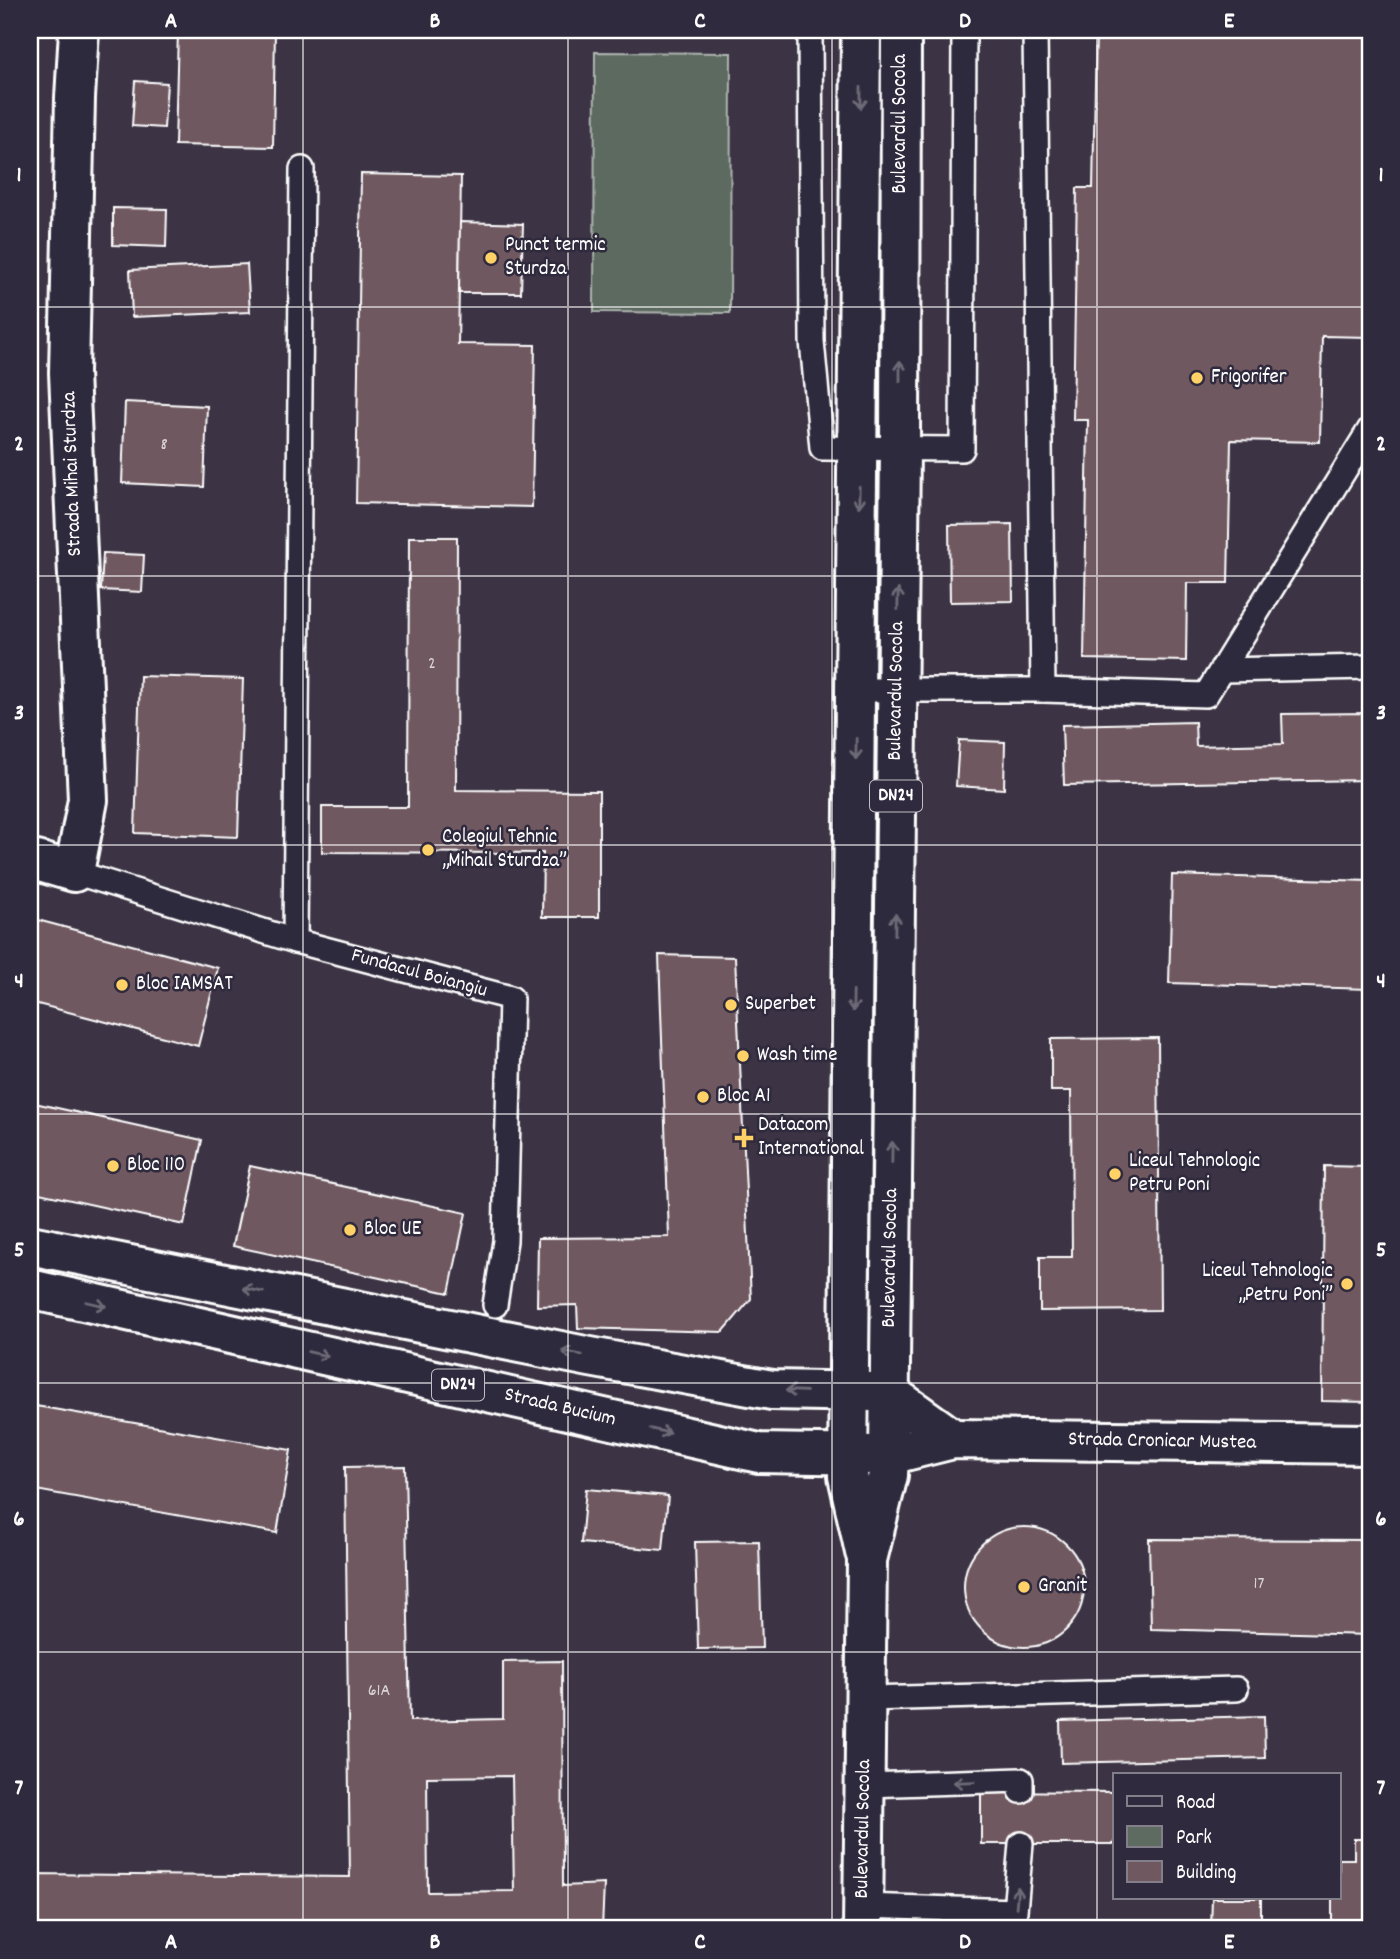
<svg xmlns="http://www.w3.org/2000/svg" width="1400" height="1959" viewBox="0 0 1400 1959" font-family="Dekko,sans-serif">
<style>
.green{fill:#5d6b61;stroke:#aeb5b0;stroke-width:2}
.building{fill:#6f5860;stroke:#fff;stroke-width:2;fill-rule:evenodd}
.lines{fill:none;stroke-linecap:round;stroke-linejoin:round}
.service-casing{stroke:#fff;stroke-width:28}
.minor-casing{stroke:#fff;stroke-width:44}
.secondary-casing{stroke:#fff;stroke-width:44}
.primary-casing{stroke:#fff;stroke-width:44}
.service{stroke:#2f2a3d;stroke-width:23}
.minor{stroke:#2f2a3d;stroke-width:38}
.secondary{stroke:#2f2a3d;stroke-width:38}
.primary{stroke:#2f2a3d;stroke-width:38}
.oneway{stroke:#6d6a77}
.grid{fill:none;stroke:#fff;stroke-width:2;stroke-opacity:0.55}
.poi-dot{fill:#ffd166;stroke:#2f2a3d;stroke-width:2.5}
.labels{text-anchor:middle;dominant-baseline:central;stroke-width:5;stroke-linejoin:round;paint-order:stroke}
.number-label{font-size:18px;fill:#dbd5d7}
.shield{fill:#2f2a3d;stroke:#c1bfc5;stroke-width:2}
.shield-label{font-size:19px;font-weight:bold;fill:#fff}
.street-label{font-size:21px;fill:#fff;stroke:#2f2a3d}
.poi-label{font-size:21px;fill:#fff;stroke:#2f2a3d;text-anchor:start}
.neatline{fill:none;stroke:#fff;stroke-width:2.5}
.grid-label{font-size:23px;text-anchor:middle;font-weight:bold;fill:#fff}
</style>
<rect width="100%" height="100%" fill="#3c3344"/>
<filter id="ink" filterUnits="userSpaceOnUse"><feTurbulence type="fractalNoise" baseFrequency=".0143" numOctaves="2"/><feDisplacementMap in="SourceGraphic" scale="14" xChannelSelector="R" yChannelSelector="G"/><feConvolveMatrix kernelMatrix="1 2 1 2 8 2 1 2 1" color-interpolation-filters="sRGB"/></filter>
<g filter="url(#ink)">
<polygon class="green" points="595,52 731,53 730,313 594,312"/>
<g class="building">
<polygon points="178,30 275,30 273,147 175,145"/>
<polygon points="1096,30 1370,30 1370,337 1322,336 1320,442 1231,440 1228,583 1187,583 1186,661 1084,659 1088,420 1073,420 1077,188 1093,188"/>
<polygon points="135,81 167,83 164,128 132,126"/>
<polygon points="361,174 461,176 458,344 535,345 532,507 356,503"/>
<polygon points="113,208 167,209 166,247 113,245"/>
<polygon points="460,222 523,224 521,293 459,293"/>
<polygon points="247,264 250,312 132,317 130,270"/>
<polygon points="125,402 207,406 204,487 122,483"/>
<polygon points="1012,524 1013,601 950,602 949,525"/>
<polygon points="409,537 457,537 456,790 599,791 599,917 542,917 543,853 322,852 322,807 408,807"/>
<polygon points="103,553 144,555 142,592 101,590"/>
<polygon points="140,676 243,679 238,837 135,833"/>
<polygon points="1370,713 1370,780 1064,785 1062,725 1195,722 1196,746 1283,744 1282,714"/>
<polygon points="959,740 1005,742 1004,789 956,786"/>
<polygon points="1172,875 1370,881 1370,989 1169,983"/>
<polygon points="30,918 218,968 198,1046 30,1002"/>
<polygon points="659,955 735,957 751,1299 723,1332 578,1328 577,1305 537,1306 538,1238 669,1237"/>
<polygon points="1158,1038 1160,1310 1040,1311 1040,1257 1072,1257 1071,1091 1051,1091 1051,1039"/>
<polygon points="30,1102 202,1140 184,1225 30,1191"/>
<polygon points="250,1166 466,1213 449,1293 233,1246"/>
<polygon points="1324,1166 1370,1167 1370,1402 1322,1401"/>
<polygon points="30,1405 291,1450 277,1533 30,1489"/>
<path d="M405,1466l5,255 93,-2v-57l59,-1 1,225 41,-2 -2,45h-572v-55l320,3 -5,-410zM512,1776l2,115 -86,1 -1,-115z"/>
<polygon points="586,1489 668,1496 663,1550 581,1543"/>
<circle cx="1024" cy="1587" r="60"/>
<polygon points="1149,1539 1368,1540 1369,1635 1151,1629"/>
<polygon points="759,1541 762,1648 698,1649 695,1542"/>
<polygon points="1264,1716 1265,1758 1061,1763 1060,1721"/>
<polygon points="981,1791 1115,1792 1115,1844 981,1844"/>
<polygon points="1354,1839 1370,1839 1370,1929 1332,1929 1332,1898 1339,1898 1339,1859 1354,1859"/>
<polygon points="1212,1898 1261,1898 1261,1929 1211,1929"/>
</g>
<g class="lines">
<defs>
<g id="service">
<polyline points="810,30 812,341 822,448 962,449 964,30"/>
<polyline points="1035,30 1043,690"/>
<polyline points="1223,670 1370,667"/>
<polyline points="856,690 1043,690 1206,695 1370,429"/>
<polyline points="74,872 295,941 511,998 505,1241 495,1305"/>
<polyline points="295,941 302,169"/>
<polyline points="866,1699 1236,1689"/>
<polyline points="865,1785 1021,1780 1021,1791"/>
<polyline points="863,1906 1015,1911 1021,1844"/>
</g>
<g id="minor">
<polyline points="30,862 37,861 74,872 88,800 69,373 75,98 79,30"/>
<polyline points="889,1393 953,1439"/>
<polyline points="889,1455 953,1439 1370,1444"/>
</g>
<polyline id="secondary" points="863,1929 867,1560"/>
<g id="primary">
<polyline points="861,30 848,1476 865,1552"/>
<polyline points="30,1245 590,1357 772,1390 873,1392"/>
<polyline points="30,1289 759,1453 874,1455"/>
<polyline points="867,1560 888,1475 889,1455 900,449 901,30"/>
</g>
</defs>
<use href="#service" class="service-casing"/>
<use href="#minor" class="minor-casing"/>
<use href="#secondary" class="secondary-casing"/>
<use href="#primary" class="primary-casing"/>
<use href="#service" class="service"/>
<use href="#minor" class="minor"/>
<use href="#secondary" class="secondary"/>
<use href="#primary" class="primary"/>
</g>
<defs><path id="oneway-shaft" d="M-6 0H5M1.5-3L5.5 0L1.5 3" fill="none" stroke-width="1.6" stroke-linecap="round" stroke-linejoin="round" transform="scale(1.75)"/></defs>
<g class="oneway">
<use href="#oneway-shaft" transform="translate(861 98) rotate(90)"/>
<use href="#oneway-shaft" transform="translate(900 371) rotate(-90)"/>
<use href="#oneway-shaft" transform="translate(859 497) rotate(91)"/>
<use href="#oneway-shaft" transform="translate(898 599) rotate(-89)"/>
<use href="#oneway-shaft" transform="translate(856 749) rotate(91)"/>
<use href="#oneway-shaft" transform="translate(895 924) rotate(-89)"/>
<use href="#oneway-shaft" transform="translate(853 1001) rotate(91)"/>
<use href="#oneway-shaft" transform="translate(892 1152) rotate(-89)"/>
<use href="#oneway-shaft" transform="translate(253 1290) rotate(-169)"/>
<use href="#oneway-shaft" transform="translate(96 1304) rotate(13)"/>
<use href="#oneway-shaft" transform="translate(572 1353) rotate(-169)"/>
<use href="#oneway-shaft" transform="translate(318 1354) rotate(13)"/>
<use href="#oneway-shaft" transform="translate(796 1391) rotate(-178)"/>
<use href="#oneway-shaft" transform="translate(660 1431) rotate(13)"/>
<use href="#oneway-shaft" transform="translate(964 1782) rotate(178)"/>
<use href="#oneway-shaft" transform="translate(1017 1897) rotate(-85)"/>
</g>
</g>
<path class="grid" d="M303,30v1899M568,30v1899M832,30v1899M1097,30v1899M30,307h1340M30,576h1340M30,845h1340M30,1114h1340M30,1383h1340M30,1652h1340"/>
<g class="poi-dot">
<circle cx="491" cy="258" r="7"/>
<circle cx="1197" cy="378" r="7"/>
<circle cx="428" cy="850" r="7"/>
<circle cx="122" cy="985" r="7"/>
<circle cx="731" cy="1005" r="7"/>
<circle cx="743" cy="1056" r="7"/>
<circle cx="703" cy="1097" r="7"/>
<path d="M740.5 1127.5h7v7h7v7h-7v7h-7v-7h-7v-7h7z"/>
<circle cx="113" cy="1166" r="7"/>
<circle cx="1115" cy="1174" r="7"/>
<circle cx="350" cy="1230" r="7"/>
<circle cx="1347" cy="1284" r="7"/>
<circle cx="1024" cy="1587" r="7"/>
</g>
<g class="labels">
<g class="number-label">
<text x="164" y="445">8</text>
<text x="432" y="664">2</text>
<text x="1259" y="1584">17</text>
<text x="379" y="1691">61A</text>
</g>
<g class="shield">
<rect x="870" y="780.5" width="52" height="31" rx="5"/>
<rect x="432" y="1369.5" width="52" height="31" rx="5"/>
</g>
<g class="shield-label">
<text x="896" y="796">DN24</text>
<text x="458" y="1385">DN24</text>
</g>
<g class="street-label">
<text transform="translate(901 124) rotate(-90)">Bulevardul Socola</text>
<text transform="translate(73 474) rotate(-92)">Strada Mihai Sturdza</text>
<text transform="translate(897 691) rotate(-89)">Bulevardul Socola</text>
<text transform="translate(419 974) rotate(15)">Fundacul Boiangiu</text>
<text transform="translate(891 1258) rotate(-89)">Bulevardul Socola</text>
<text transform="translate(560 1408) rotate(13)">Strada Bucium</text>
<text transform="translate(1162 1442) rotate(1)">Strada Cronicar Mustea</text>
<text transform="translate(864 1829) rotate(-89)">Bulevardul Socola</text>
</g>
<g class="poi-label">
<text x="505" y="246">Punct termic<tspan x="505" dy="24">Sturdza</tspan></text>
<text x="1211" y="378">Frigorifer</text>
<text x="442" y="838">Colegiul Tehnic<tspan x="442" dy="24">„Mihail Sturdza”</tspan></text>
<text x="136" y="985">Bloc IAMSAT</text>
<text x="745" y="1005">Superbet</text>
<text x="757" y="1056">Wash time</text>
<text x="717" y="1097">Bloc A1</text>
<text x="758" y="1126">Datacom<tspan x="758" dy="24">International</tspan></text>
<text x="1129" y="1162">Liceul Tehnologic<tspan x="1129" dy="24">Petru Poni</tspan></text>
<text x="127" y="1166">Bloc 110</text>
<text x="364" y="1230">Bloc UE</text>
<text x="1333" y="1272" text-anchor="end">Liceul Tehnologic<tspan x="1333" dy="24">„Petru Poni”</tspan></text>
<text x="1038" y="1587">Granit</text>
</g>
</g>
<rect width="1400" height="1959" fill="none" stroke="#2f2a3d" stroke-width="77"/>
<rect x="1113" y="1773" width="228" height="126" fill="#2f2a3d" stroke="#827f8b" stroke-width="2"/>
<rect x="1127" y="1796" width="35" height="10" fill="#2f2a3d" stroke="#827f8b" stroke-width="2"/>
<text x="1176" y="1808" font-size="21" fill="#ffffff">Road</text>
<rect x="1127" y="1826" width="35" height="21" fill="#5d6b61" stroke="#827f8b" stroke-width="2"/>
<text x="1176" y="1843" font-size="21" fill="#ffffff">Park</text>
<rect x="1127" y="1861" width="35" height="21" fill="#6f5860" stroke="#827f8b" stroke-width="2"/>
<text x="1176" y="1878" font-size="21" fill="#ffffff">Building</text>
<rect x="38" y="38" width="1324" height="1882" class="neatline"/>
<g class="grid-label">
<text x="171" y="27">A</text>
<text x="435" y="27">B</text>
<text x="700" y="27">C</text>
<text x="965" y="27">D</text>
<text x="1229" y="27">E</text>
<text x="19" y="181">1</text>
<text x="1381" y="181">1</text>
<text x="19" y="450">2</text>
<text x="1381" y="450">2</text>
<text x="19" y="719">3</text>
<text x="1381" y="719">3</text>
<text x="19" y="987">4</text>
<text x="1381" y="987">4</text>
<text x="19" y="1256">5</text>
<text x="1381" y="1256">5</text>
<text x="19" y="1525">6</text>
<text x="1381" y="1525">6</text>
<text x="19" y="1794">7</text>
<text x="1381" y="1794">7</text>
<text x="171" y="1948">A</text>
<text x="435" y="1948">B</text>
<text x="700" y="1948">C</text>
<text x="965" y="1948">D</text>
<text x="1229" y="1948">E</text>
</g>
</svg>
